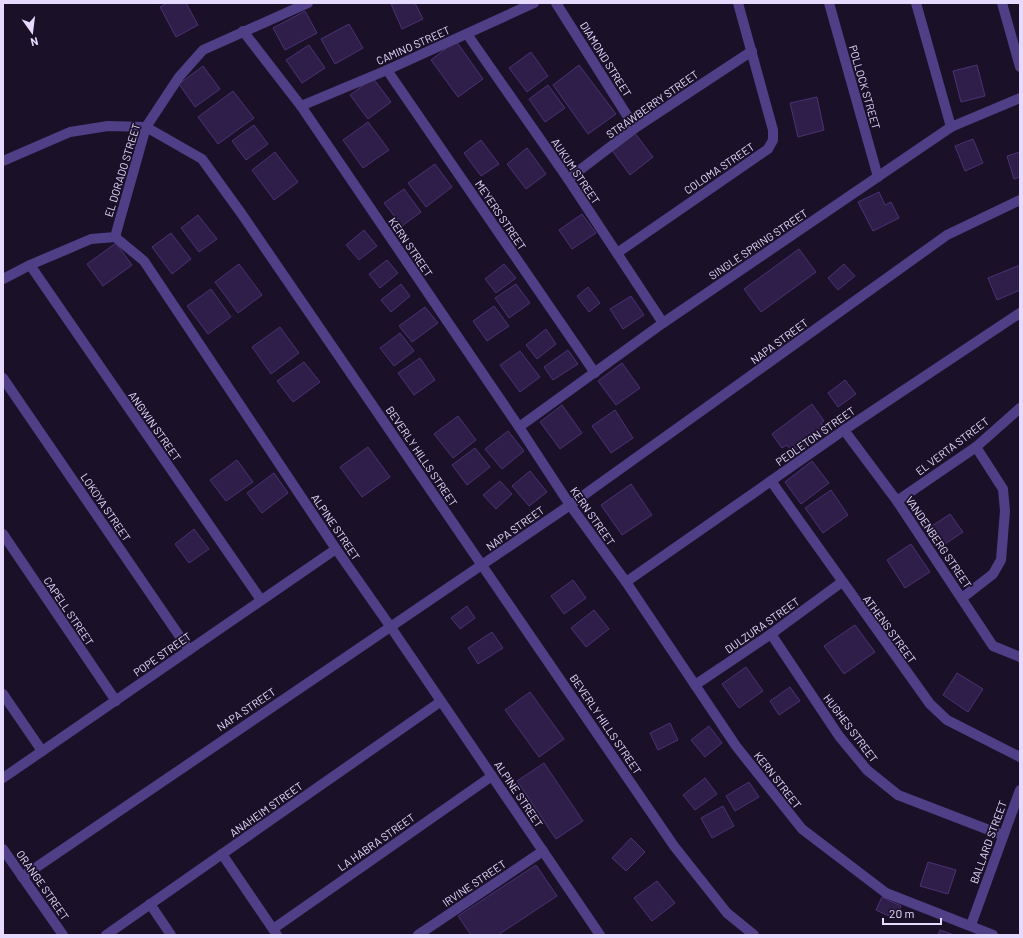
<svg xmlns="http://www.w3.org/2000/svg" width="1023" height="938" viewBox="0 0 1023 938" font-family="Barlow,sans-serif">
<style>
.building{fill:#2f1e49;stroke:#4b3174}
.lines{fill:none;stroke-linecap:round;stroke-linejoin:round}
.minor{stroke:#4f3f86;stroke-width:10}
.labels{text-anchor:middle;dominant-baseline:central;stroke-width:3.5;stroke-linejoin:round;paint-order:stroke}
.street-label{font-size:11px;fill:#e5dbfe;stroke:#1a1129}
</style>
<rect width="100%" height="100%" fill="#1a1129"/>
<g class="building">
<polygon points="167,3 186,3 198,25 176,37 160,7"/>
<polygon points="415,3 423,19 402,29 391,4"/>
<polygon points="305,11 317,33 285,50 273,28"/>
<polygon points="349,24 363,48 335,64 321,39"/>
<polygon points="456,41 483,79 458,97 431,60"/>
<polygon points="309,45 325,68 302,83 286,60"/>
<polygon points="531,52 548,76 527,92 509,68"/>
<polygon points="579,65 616,114 588,134 553,85"/>
<polygon points="977,65 985,96 961,102 953,71"/>
<polygon points="203,66 220,89 195,107 179,84"/>
<polygon points="373,78 391,102 368,119 350,95"/>
<polygon points="548,85 565,108 545,122 529,99"/>
<polygon points="233,91 254,118 218,144 198,117"/>
<polygon points="817,97 824,130 798,137 790,103"/>
<polygon points="368,122 389,150 363,168 343,140"/>
<polygon points="254,125 268,144 246,160 232,141"/>
<polygon points="634,132 653,157 630,175 611,149"/>
<polygon points="973,139 983,163 965,171 955,146"/>
<polygon points="481,140 499,164 481,176 464,153"/>
<polygon points="527,148 546,174 526,189 507,164"/>
<polygon points="275,152 298,182 274,200 252,170"/>
<polygon points="1020,152 1020,177 1014,179 1007,156"/>
<polygon points="435,164 452,187 426,207 408,183"/>
<polygon points="404,189 421,212 402,226 384,203"/>
<polygon points="879,192 885,205 891,202 899,218 873,231 858,202"/>
<polygon points="582,214 596,233 572,249 559,230"/>
<polygon points="198,215 217,239 199,252 181,228"/>
<polygon points="364,230 377,246 359,260 346,245"/>
<polygon points="171,233 191,259 172,274 152,247"/>
<polygon points="116,243 132,265 103,286 87,264"/>
<polygon points="799,249 816,272 761,312 744,289"/>
<polygon points="387,260 398,273 380,288 369,274"/>
<polygon points="239,264 262,295 238,313 215,282"/>
<polygon points="504,264 516,278 496,293 485,279"/>
<polygon points="844,264 855,276 838,290 828,278"/>
<polygon points="1020,265 1020,290 997,300 988,278"/>
<polygon points="401,284 410,296 391,312 381,300"/>
<polygon points="516,284 530,303 509,318 495,298"/>
<polygon points="588,287 600,303 589,312 577,296"/>
<polygon points="211,289 231,317 208,334 187,306"/>
<polygon points="631,296 644,315 623,329 610,309"/>
<polygon points="494,306 509,326 487,341 473,321"/>
<polygon points="425,307 438,323 412,342 399,326"/>
<polygon points="280,327 299,353 271,374 252,347"/>
<polygon points="546,329 556,344 537,359 526,345"/>
<polygon points="400,333 414,351 394,366 380,348"/>
<polygon points="568,350 578,364 553,380 544,367"/>
<polygon points="520,351 540,377 520,392 500,365"/>
<polygon points="420,358 435,380 414,395 398,373"/>
<polygon points="304,362 320,382 293,402 277,381"/>
<polygon points="622,363 640,388 616,405 598,381"/>
<polygon points="845,380 856,394 838,407 828,393"/>
<polygon points="812,404 824,421 821,423 827,431 794,455 787,445 782,448 772,434"/>
<polygon points="562,405 582,433 560,449 540,422"/>
<polygon points="615,410 633,438 611,453 592,426"/>
<polygon points="458,416 476,440 453,458 434,434"/>
<polygon points="508,431 524,451 502,469 485,449"/>
<polygon points="368,447 390,477 362,497 340,467"/>
<polygon points="475,448 490,467 467,485 452,465"/>
<polygon points="237,460 253,482 226,501 210,480"/>
<polygon points="812,461 829,483 801,504 785,482"/>
<polygon points="530,471 547,492 529,506 512,486"/>
<polygon points="274,473 288,493 262,513 247,493"/>
<polygon points="500,481 512,494 496,509 483,495"/>
<polygon points="631,484 652,515 622,535 601,505"/>
<polygon points="831,490 848,515 823,533 805,508"/>
<polygon points="950,514 963,532 945,544 932,526"/>
<polygon points="194,529 209,549 189,563 175,544"/>
<polygon points="911,544 930,572 905,588 887,560"/>
<polygon points="573,580 586,598 564,614 551,596"/>
<polygon points="467,606 475,618 460,629 451,618"/>
<polygon points="594,610 609,629 586,647 571,628"/>
<polygon points="855,625 875,652 844,674 824,646"/>
<polygon points="492,632 503,648 478,664 468,648"/>
<polygon points="746,667 763,691 739,708 722,684"/>
<polygon points="957,673 983,689 968,712 943,695"/>
<polygon points="790,687 800,701 779,715 770,701"/>
<polygon points="530,692 564,739 539,757 505,710"/>
<polygon points="670,723 678,740 658,750 650,733"/>
<polygon points="709,726 722,743 705,757 691,740"/>
<polygon points="544,763 583,821 556,839 517,781"/>
<polygon points="705,778 717,794 695,810 683,795"/>
<polygon points="749,782 759,797 735,811 726,796"/>
<polygon points="723,806 734,826 712,838 701,818"/>
<polygon points="631,838 645,852 626,871 612,858"/>
<polygon points="928,862 956,870 948,894 920,886"/>
<polygon points="536,865 557,896 498,935 471,935 458,916"/>
<polygon points="657,881 675,903 652,921 634,898"/>
<polygon points="882,897 901,906 896,919 876,910"/>
<polygon points="940,930 954,935 938,935"/>
</g>
<g class="lines">
<g class="minor">
<polyline points="556,3 635,128"/>
<polyline points="829,3 878,177"/>
<polyline points="916,3 951,127"/>
<polyline points="1002,3 1020,67"/>
<polyline points="243,31 301,106 519,427 570,505 626,582 736,746 802,829 886,893 993,935"/>
<polyline points="467,34 568,179 663,323"/>
<polyline points="387,70 595,373"/>
<polyline points="301,106 387,70 534,3"/>
<polyline points="3,161 70,132 108,126 146,127 202,159 241,213 674,846 727,913 754,935"/>
<polyline points="568,179 635,128 752,51"/>
<polyline points="115,237 146,127 179,77 203,50 308,3"/>
<polyline points="617,253 768,149 773,140 773,130 738,3"/>
<polyline points="30,265 261,600"/>
<polyline points="3,279 30,265 91,239 115,237 144,261 336,549 390,626 600,935"/>
<polyline points="3,378 189,650"/>
<polyline points="519,427 663,323 951,127 1020,98"/>
<polyline points="844,430 897,501 993,646 1020,657"/>
<polyline points="771,481 930,704 947,720 1020,757"/>
<polyline points="897,501 976,447 1020,408"/>
<polyline points="3,534 116,701"/>
<polyline points="626,582 844,430 1020,313"/>
<polyline points="962,598 993,574 1001,560 1005,511 1003,489 976,447"/>
<polyline points="771,634 839,736 867,770 898,795 1002,835"/>
<polyline points="695,685 771,634 842,582"/>
<polyline points="3,694 42,751"/>
<polyline points="3,778 336,549"/>
<polyline points="3,849 63,935"/>
<polyline points="222,854 277,935"/>
<polyline points="22,877 570,505 947,235 1020,200"/>
<polyline points="150,904 171,935"/>
<polyline points="971,925 1020,790"/>
<polyline points="273,929 492,776"/>
<polyline points="106,935 440,702"/>
<polyline points="418,935 543,851"/>
</g>
</g>
<g class="labels">
<g class="street-label">
<text transform="translate(413 45) rotate(-24)">CAMINO STREET</text>
<text transform="translate(606 59) rotate(58)">DIAMOND STREET</text>
<text transform="translate(865 87) rotate(74)">POLLOCK STREET</text>
<text transform="translate(652 104) rotate(-35)">STRAWBERRY STREET</text>
<text transform="translate(719 168) rotate(-34)">COLOMA STREET</text>
<text transform="translate(122 170) rotate(-73)">EL DORADO STREET</text>
<text transform="translate(576 171) rotate(56)">AUKUM STREET</text>
<text transform="translate(501 215) rotate(56)">MEYERS STREET</text>
<text transform="translate(758 244) rotate(-34)">SINGLE SPRING STREET</text>
<text transform="translate(411 247) rotate(56)">KERN STREET</text>
<text transform="translate(779 341) rotate(-36)">NAPA STREET</text>
<text transform="translate(155 426) rotate(55)">ANGWIN STREET</text>
<text transform="translate(815 436) rotate(-35)">PEDLETON STREET</text>
<text transform="translate(952 446) rotate(-37)">EL VERTA STREET</text>
<text transform="translate(422 456) rotate(56)">BEVERLY HILLS STREET</text>
<text transform="translate(106 507) rotate(56)">LOKOYA STREET</text>
<text transform="translate(593 516) rotate(55)">KERN STREET</text>
<text transform="translate(336 527) rotate(56)">ALPINE STREET</text>
<text transform="translate(515 528) rotate(-35)">NAPA STREET</text>
<text transform="translate(939 542) rotate(56)">VANDENBERG STREET</text>
<text transform="translate(69 611) rotate(56)">CAPELL STREET</text>
<text transform="translate(762 625) rotate(-35)">DULZURA STREET</text>
<text transform="translate(890 629) rotate(54)">ATHENS STREET</text>
<text transform="translate(162 654) rotate(-35)">POPE STREET</text>
<text transform="translate(246 709) rotate(-34)">NAPA STREET</text>
<text transform="translate(606 724) rotate(56)">BEVERLY HILLS STREET</text>
<text transform="translate(851 728) rotate(53)">HUGHES STREET</text>
<text transform="translate(778 780) rotate(52)">KERN STREET</text>
<text transform="translate(519 794) rotate(56)">ALPINE STREET</text>
<text transform="translate(266 809) rotate(-35)">ANAHEIM STREET</text>
<text transform="translate(376 842) rotate(-35)">LA HABRA STREET</text>
<text transform="translate(988 842) rotate(-70)">BALLARD STREET</text>
<text transform="translate(474 883) rotate(-34)">IRVINE STREET</text>
<text transform="translate(43 885) rotate(55)">ORANGE STREET</text>
</g>
</g>
<rect width="1023" height="938" fill="none" stroke="#e5dbfe" stroke-width="8"/>
<g transform="translate(32 32) rotate(166)" stroke="#1a1129" stroke-width="3" paint-order="stroke">
<path d="M0-3L7 15L0 10L-7 15Z" fill="#e5dbfe"/>
<text y="-6" font-size="11" font-weight="bold" text-anchor="middle" fill="#e5dbfe">N</text>
</g>
<path d="M883 918v6h58v-6" fill="none" stroke="#e5dbfe" stroke-width="2"/>
<text x="889" y="918" font-size="12" fill="#e5dbfe" stroke="#1a1129" stroke-width="3" paint-order="stroke">20 m</text>
</svg>
